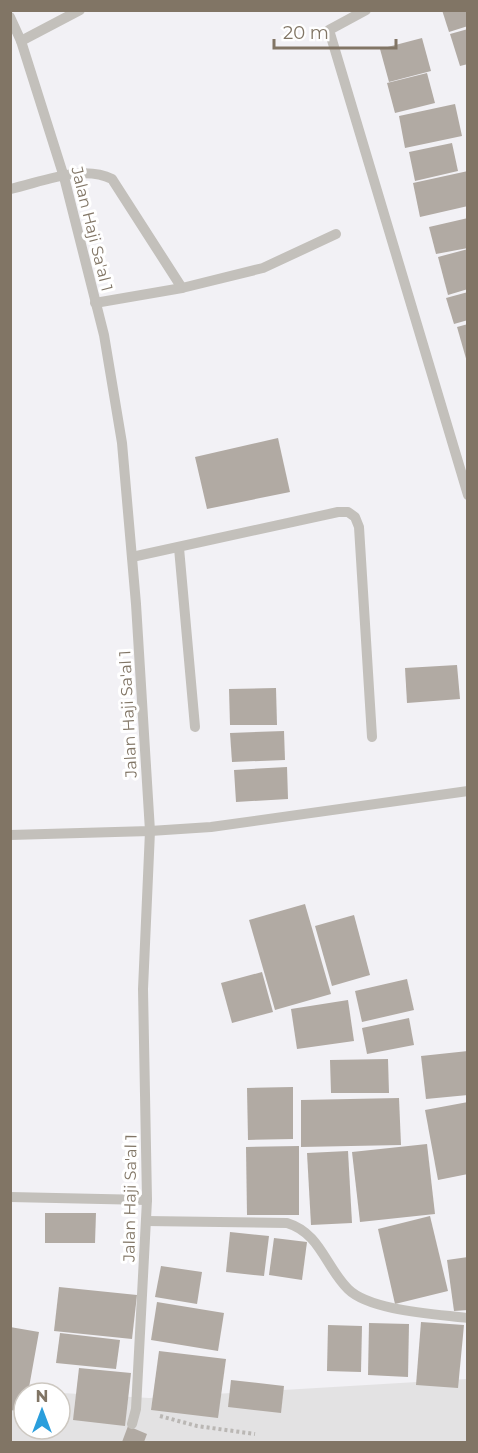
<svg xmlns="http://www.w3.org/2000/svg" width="478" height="1453" viewBox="0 0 478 1453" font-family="Montserrat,sans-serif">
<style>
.built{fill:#e3e2e3;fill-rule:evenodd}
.building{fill:#b1aaa3}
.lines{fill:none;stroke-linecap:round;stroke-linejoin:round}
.path{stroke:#bab7b4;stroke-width:4;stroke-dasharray:3 3;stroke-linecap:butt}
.minor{stroke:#c3c0bb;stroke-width:10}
.labels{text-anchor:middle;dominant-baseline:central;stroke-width:6;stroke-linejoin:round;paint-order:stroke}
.street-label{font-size:16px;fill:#817565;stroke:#fff}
</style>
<rect width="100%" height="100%" fill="#f2f1f5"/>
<path class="built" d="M467,1379v63h-456l-1,-52 139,8zM24,1393h36v36h-36z"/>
<g class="building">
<polygon points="442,10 468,10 468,26 449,32"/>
<polygon points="468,29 468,64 460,66 450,34"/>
<polygon points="422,38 431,71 389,82 380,49"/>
<polygon points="427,73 435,103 395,113 387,83"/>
<polygon points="455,104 462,136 405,148 399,116"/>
<polygon points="452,143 458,171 415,181 409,152"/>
<polygon points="468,171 468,206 420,217 413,183"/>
<polygon points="468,218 468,248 436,254 429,227"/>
<polygon points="468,249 468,289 448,295 438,257"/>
<polygon points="468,292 468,320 454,324 446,298"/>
<polygon points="468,324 468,361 467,362 457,327"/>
<polygon points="278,438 290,492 207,509 195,457"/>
<polygon points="457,665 460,699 407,703 405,668"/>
<polygon points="276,688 277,725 230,725 229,689"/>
<polygon points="284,731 285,760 232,762 230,733"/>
<polygon points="287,767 288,799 236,802 234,770"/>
<polygon points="305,904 331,994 275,1010 249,920"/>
<polygon points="354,915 370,975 332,986 315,926"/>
<polygon points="262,972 273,1012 232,1023 221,983"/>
<polygon points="407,979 414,1010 362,1022 355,991"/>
<polygon points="348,1000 354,1041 297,1049 291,1009"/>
<polygon points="409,1018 414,1045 367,1054 362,1028"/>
<polygon points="468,1051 468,1095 426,1099 421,1056"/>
<polygon points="388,1059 389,1093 331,1093 330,1060"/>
<polygon points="293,1087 293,1139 248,1140 247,1088"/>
<polygon points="399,1098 401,1145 301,1147 301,1100"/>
<polygon points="468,1102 468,1174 438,1180 425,1110"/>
<polygon points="427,1144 435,1214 360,1222 352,1152"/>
<polygon points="299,1146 299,1215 247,1215 246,1147"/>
<polygon points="348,1151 352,1223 311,1225 307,1153"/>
<polygon points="45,1213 96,1213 95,1243 45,1243"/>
<polygon points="430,1216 448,1291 395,1304 378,1229"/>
<polygon points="230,1232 269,1236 264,1276 226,1272"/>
<polygon points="274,1238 307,1242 302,1280 269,1275"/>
<polygon points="468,1257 468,1310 454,1311 447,1260"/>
<polygon points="161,1266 202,1272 197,1304 155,1297"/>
<polygon points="59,1287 137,1295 132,1339 54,1331"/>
<polygon points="157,1302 224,1313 218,1351 151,1340"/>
<polygon points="421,1322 464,1325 458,1388 416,1385"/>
<polygon points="369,1323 409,1324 408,1377 368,1375"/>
<polygon points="328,1325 362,1326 361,1372 327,1371"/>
<polygon points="10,1327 39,1332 28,1393 24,1393 24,1412 10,1410"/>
<polygon points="60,1333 120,1340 116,1369 56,1363"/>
<polygon points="159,1351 226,1359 218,1418 151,1410"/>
<polygon points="79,1368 131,1373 125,1426 73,1420"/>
<polygon points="231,1380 284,1386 281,1413 228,1407"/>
<polygon points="128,1426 147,1434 144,1442 122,1442"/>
</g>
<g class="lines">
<polyline class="path" points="160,1416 197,1426 255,1434"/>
<g class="minor">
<polyline points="366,10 329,30 468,495"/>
<polyline points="10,17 21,41 64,177 104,335 122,443 136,604 150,831 143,989 147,1200 136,1409 132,1424"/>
<polyline points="21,41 80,10"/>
<path d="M10,189c32,-7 72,-25 102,-10l70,109"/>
<polyline points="95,303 182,288 263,268 336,234"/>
<polyline points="179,548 195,727"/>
<polyline points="132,557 338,512 348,512 355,517 359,527 372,737"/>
<polyline points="10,835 150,831 211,827 468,791"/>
<polyline points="10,1197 147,1200"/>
<path d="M146,1221l141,2c33,10 38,43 61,66 22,22 89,25 120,29"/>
</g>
</g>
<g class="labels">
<g class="street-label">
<text transform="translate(92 229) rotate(76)">Jalan Haji Sa'al 1</text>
<text transform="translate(128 714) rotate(-93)">Jalan Haji Sa'al 1</text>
<text transform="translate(130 1198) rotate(-89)">Jalan Haji Sa'al 1</text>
</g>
</g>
<rect width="478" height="1453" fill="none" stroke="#817565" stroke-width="24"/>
<g transform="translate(42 1411)"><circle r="28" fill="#ffffff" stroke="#cdc8c1" stroke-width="1.5"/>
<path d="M0-4.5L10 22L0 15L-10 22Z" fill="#2a9edc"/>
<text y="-9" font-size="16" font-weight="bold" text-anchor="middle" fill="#817565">N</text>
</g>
<path d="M274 39v9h122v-9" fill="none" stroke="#817565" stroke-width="3"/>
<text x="283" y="39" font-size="18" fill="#817565" stroke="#ffffff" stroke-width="4.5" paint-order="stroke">20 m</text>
</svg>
